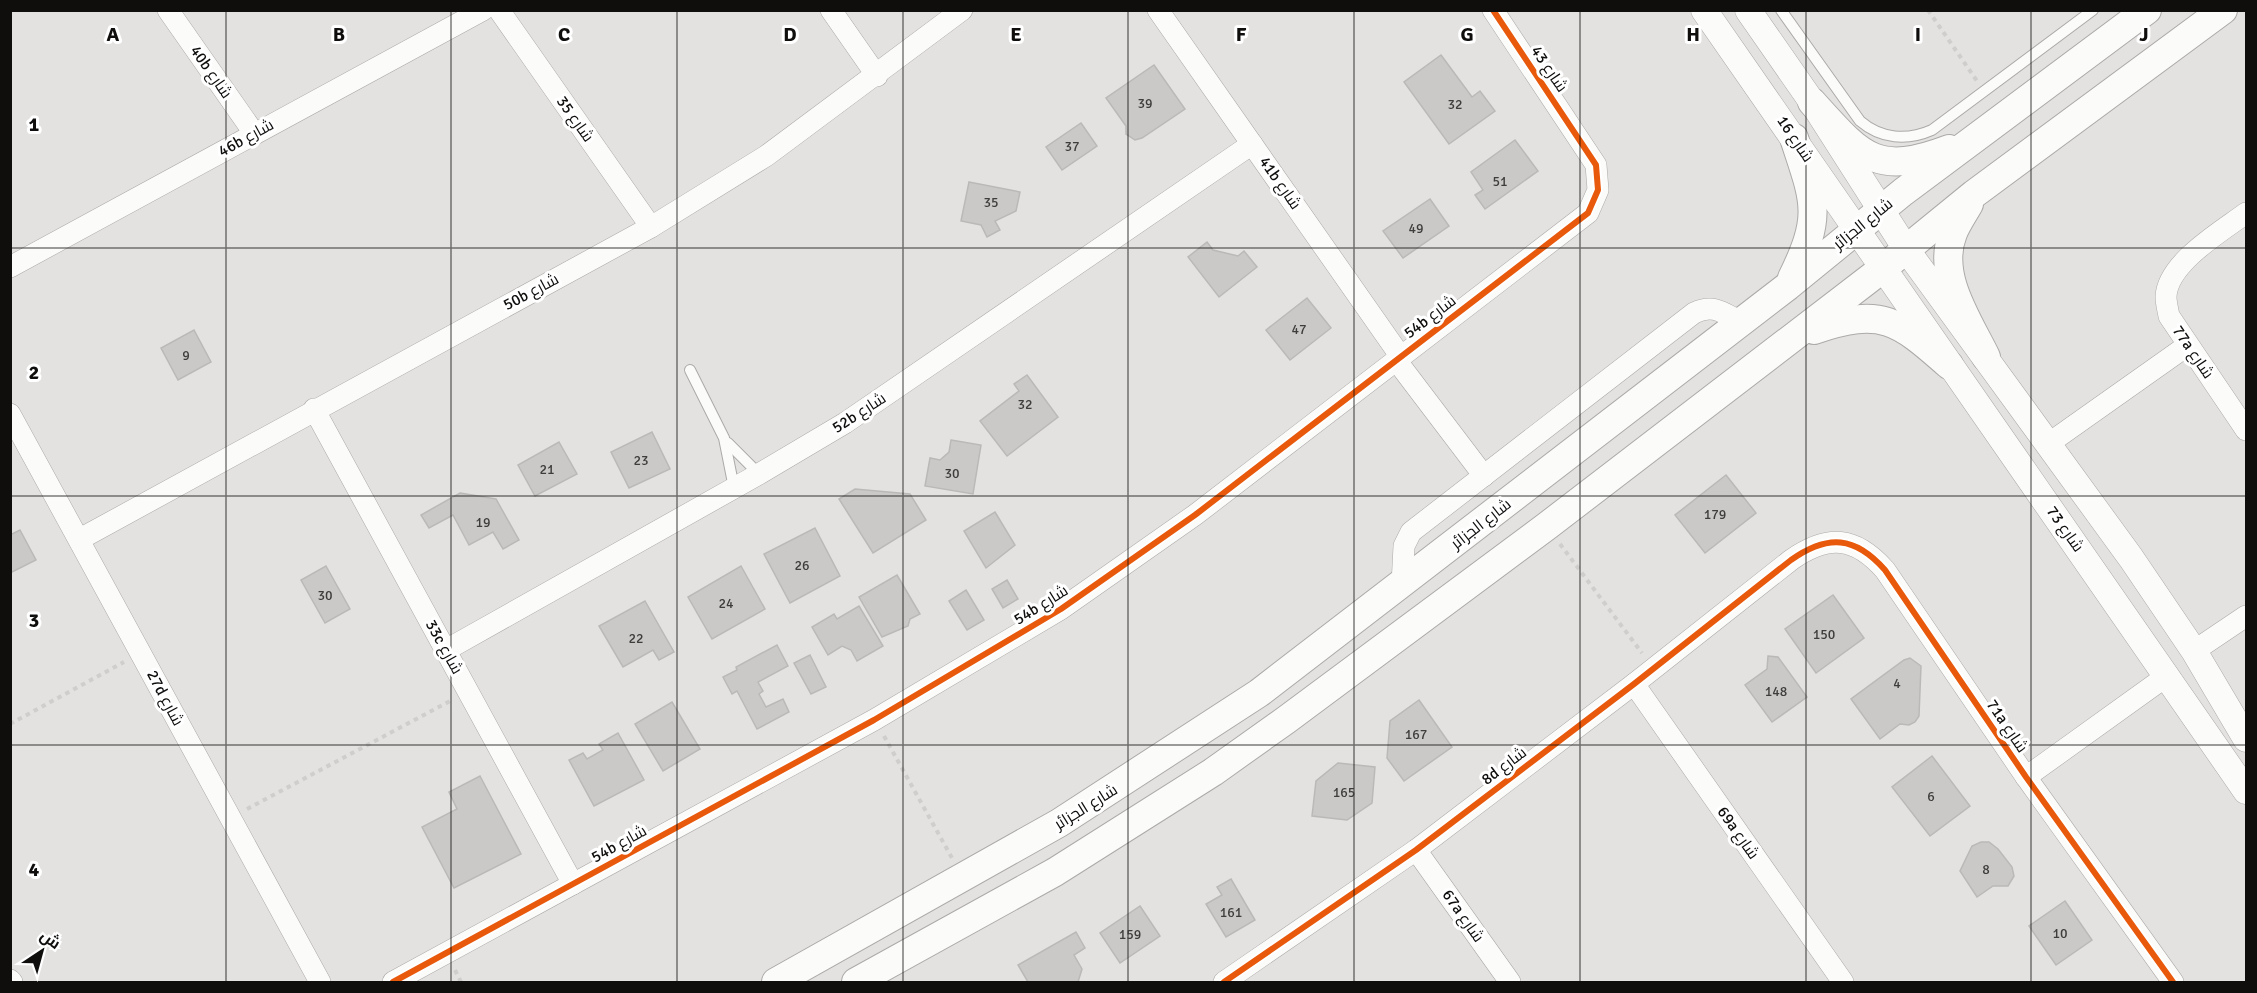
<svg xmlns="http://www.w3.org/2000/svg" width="2257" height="993" viewBox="0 0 2257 993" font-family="Signika,Cairo,sans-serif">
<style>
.building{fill:#cac9c7;stroke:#bbb9b8;stroke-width:1.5}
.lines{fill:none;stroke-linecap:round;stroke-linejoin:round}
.service-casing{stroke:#acaaa9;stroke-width:12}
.minor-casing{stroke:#acaaa9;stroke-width:22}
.tertiary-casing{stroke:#acaaa9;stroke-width:27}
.secondary-casing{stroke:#acaaa9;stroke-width:30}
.path{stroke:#cfcecd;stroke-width:4;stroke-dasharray:4.5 4.5;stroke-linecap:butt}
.service{stroke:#fbfbfa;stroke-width:10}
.minor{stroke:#fbfbfa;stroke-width:21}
.tertiary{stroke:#fbfbfa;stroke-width:26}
.secondary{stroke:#fbfbfa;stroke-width:28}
.cycleway-casing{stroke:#fff;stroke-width:10}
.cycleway{stroke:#e8590c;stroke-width:6}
.grid{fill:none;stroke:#0f0e0d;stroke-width:1.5;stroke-opacity:0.55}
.labels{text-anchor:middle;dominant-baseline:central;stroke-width:6;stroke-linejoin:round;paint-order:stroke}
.number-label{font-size:14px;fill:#3e3d3c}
.street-label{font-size:16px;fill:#0f0e0d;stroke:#fff}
.grid-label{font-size:20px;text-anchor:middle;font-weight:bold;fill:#0f0e0d;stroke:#fff;stroke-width:6;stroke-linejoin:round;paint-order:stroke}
</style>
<rect width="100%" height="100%" fill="#e4e2e0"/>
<g class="building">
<polygon points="1441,55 1472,97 1480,91 1495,111 1449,144 1404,82"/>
<polygon points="1154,65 1185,109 1142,138 1135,140 1126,134 1126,126 1106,98"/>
<polygon points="1081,123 1097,146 1062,170 1046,147"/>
<polygon points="1515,140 1538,171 1485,209 1475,195 1483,190 1471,172"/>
<polygon points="969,182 1020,192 1016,211 995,221 1000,230 987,237 981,225 961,221"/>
<polygon points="1430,199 1449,226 1403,258 1383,231"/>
<polygon points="1207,242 1213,250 1238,256 1244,251 1257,267 1219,297 1188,257"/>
<polygon points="1307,298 1331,328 1290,360 1266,330"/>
<polygon points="194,330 211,362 178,380 161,348"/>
<polygon points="1027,375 1058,417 1007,456 980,421 1019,391 1014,384"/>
<polygon points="652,432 670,469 629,488 611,452"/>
<polygon points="951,440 981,445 973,494 925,486 930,458 940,460 949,452"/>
<polygon points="559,442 577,474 535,496 518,465"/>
<polygon points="1726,475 1756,513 1705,553 1675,515"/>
<polygon points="855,489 910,494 926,520 873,553 839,499"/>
<polygon points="460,493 496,499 519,540 503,549 493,532 469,545 453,515 429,528 421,515"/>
<polygon points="995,512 1015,545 986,568 964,531"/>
<polygon points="815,528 840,576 790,603 764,554"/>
<polygon points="20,530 36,560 10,573 10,535"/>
<polygon points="326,566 350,609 325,623 301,580"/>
<polygon points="741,566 765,609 712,639 688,597"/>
<polygon points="897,575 920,614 910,619 908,626 882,637 859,597"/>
<polygon points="1007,580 1018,599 1003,608 992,589"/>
<polygon points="966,590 984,620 967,630 949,601"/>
<polygon points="1833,595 1864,638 1816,673 1785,629"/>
<polygon points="645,601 674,652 659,660 653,650 623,667 599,626"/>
<polygon points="859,606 883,646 857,661 851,650 842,646 828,655 812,627 834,614 837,619"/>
<polygon points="777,645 788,666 758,682 763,691 759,694 766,707 783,699 789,712 757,729 737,691 732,694 723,677 737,670 736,667"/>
<polygon points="810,655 826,687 811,694 794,663"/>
<polygon points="1768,656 1778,657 1807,697 1772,722 1745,685 1767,669"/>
<polygon points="1910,658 1921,666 1919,716 1915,722 1909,725 1900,724 1880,739 1851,699 1904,660"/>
<polygon points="1419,700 1452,747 1404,781 1387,758 1390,721"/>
<polygon points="672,702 700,749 663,771 635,724"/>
<polygon points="618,733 644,780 594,806 569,760 583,753 587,759 603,750 599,744"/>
<polygon points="1932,756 1970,806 1930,836 1892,787"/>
<polygon points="1338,763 1375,767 1372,803 1347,820 1312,816 1316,781"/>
<polygon points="480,776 521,854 454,888 422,827 457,809 449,792"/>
<polygon points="1981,842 1989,842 1998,849 2012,867 2014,876 2008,886 1993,886 1977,897 1960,871 1972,846"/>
<polygon points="1231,879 1255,920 1226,937 1206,904 1222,895 1217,887"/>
<polygon points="2065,901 2092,940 2056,965 2029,926"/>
<polygon points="1140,906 1160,936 1120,963 1100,933"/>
<polygon points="1076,932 1085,948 1074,955 1082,969 1078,982 1028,982 1018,965"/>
</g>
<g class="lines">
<defs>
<g id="service">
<path d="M1781,10l79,111c21,18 47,20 72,9l161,-120"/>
<polyline points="690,370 724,438 734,488"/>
<polyline points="728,443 759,474"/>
</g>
<g id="minor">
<polyline points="168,10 254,133"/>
<polyline points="499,10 651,227"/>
<polyline points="831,10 877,76"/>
<polyline points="1158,10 1401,357"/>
<path d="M2246,213c-24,18 -79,50 -80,84 0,6 2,13 3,19l77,114"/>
<polyline points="10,267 483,10"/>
<polyline points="1396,360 1484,476"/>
<polyline points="314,409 573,884"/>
<polyline points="10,414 320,982"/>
<polyline points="2048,444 2188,345"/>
<polyline points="80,539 651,227 766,156 962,10"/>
<path d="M1402,585l2,-39 7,-14 283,-219c19,-9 28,-1 45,8"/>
<polyline points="446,650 759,474 845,423 1252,144"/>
<polyline points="2194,651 2246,616"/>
<polyline points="1634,684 1843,982"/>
<polyline points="2026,777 2168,675"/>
<polyline points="1416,850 1510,982"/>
<polyline points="10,980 12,982"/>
<polyline points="393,982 874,720 1061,609 1195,515 1588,213 1598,190 1596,165 1493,10"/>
<path d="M1224,982l192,-132 218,-166 157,-124c37,-26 64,-24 94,10l141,207 147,205"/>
</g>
<g id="tertiary">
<polyline points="1704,10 2246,791"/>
<polyline points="1748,10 1812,102 1906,249 2131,558 2194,651 2246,739"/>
</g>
<g id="secondary">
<path d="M1812,102c49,54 63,75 137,47"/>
<path d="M1969,204c-5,9 -12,19 -16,29 -17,42 15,87 33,124"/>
<path d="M1792,278c31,-63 23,-76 2,-140"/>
<path d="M1814,330c68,-23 84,-10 135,35"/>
<polyline points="776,982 1059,823 1259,693 1788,286 1903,192 2147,10"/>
<polyline points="856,982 1055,872 1213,772 1286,720 1547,526 1882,269 1974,194 2223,10"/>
</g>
</defs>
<use href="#service" class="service-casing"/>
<use href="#minor" class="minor-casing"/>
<use href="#tertiary" class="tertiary-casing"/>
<use href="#secondary" class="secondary-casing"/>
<g class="path">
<polyline points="1928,10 1977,81"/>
<polyline points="1560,544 1642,653"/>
<polyline points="10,724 124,662"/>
<polyline points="884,736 952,858"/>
<polyline points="247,809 452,700"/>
<polyline points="455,970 461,982"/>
</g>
<use href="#service" class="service"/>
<use href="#minor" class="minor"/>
<use href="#tertiary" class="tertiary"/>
<use href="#secondary" class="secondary"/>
<defs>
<g id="cycleway">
<polyline points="393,982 874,720 1061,609 1195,515 1588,213 1598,190 1596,165 1493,10"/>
<path d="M1224,982l192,-132 218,-166 157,-124c37,-26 64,-24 94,10l141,207 147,205"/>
</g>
</defs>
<use href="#cycleway" class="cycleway-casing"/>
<use href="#cycleway" class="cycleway"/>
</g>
<path class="grid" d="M226,10v972M451,10v972M677,10v972M903,10v972M1128,10v972M1354,10v972M1580,10v972M1806,10v972M2031,10v972M10,248h2236M10,496h2236M10,745h2236"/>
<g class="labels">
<g class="number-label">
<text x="1145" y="103">39</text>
<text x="1455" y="104">32</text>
<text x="1072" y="146">37</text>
<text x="1500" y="181">51</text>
<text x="991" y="202">35</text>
<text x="1416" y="228">49</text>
<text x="1299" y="329">47</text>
<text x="186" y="355">9</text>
<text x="1025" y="404">32</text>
<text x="641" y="460">23</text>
<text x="547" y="469">21</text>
<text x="952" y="473">30</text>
<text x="1715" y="514">179</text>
<text x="483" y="522">19</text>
<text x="802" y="565">26</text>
<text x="325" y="595">30</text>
<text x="726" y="603">24</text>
<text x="1824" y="634">150</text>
<text x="636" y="638">22</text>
<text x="1897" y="683">4</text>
<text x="1776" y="691">148</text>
<text x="1416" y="734">167</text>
<text x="1344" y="792">165</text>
<text x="1931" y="796">6</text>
<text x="1986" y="869">8</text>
<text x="1231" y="912">161</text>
<text x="2060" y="933">10</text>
<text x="1130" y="934">159</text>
</g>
<g class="street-label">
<text transform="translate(1549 69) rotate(56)">شارع 43</text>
<text transform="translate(211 72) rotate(55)">40b شارع</text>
<text transform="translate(575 119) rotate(55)">شارع 35</text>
<text transform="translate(246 138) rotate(-29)">46b شارع</text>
<text transform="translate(1795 139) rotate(56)">شارع 16</text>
<text transform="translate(1280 183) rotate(55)">41b شارع</text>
<text transform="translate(1863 224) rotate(-39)">شارع الجزائر</text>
<text transform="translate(531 292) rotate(-28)">50b شارع</text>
<text transform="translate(1430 317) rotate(-37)">54b شارع</text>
<text transform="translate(2193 352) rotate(56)">77a شارع</text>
<text transform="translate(859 413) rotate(-33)">52b شارع</text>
<text transform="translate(1481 524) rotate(-38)">شارع الجزائر</text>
<text transform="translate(2065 529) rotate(55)">شارع 73</text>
<text transform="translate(1041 605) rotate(-32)">54b شارع</text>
<text transform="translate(444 647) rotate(61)">33c شارع</text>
<text transform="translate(165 698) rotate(62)">27d شارع</text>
<text transform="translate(2007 726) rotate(56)">71a شارع</text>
<text transform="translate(1504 766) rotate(-37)">8d شارع</text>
<text transform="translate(1086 807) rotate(-32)">شارع الجزائر</text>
<text transform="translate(1738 833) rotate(55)">69a شارع</text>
<text transform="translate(619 844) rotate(-29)">54b شارع</text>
<text transform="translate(1463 916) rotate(55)">67a شارع</text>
</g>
</g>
<g class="grid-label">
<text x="113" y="41">A</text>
<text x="339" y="41">B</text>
<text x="564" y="41">C</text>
<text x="790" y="41">D</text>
<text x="1016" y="41">E</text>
<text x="1241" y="41">F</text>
<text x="1467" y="41">G</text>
<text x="1693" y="41">H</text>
<text x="1918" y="41">I</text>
<text x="2144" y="41">J</text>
<text x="34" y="131">1</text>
<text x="34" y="379">2</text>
<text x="34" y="627">3</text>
<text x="34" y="876">4</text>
</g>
<rect width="2257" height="993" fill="none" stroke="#0f0e0d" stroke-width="24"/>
<g transform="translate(42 951) rotate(36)" stroke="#ffffff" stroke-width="4.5" paint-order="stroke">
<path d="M0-4.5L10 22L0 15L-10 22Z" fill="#0f0e0d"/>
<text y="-9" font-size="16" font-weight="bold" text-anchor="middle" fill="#0f0e0d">ش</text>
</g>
</svg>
